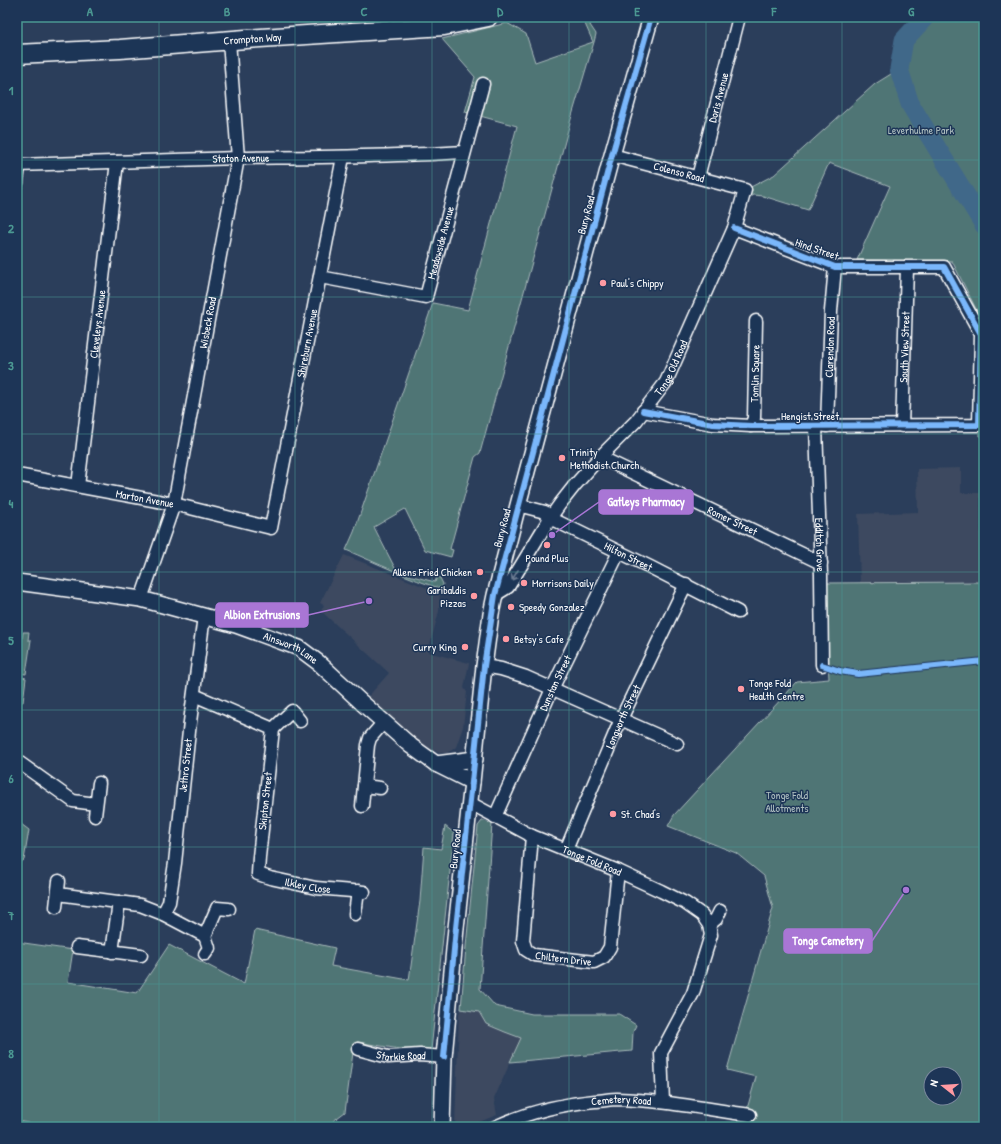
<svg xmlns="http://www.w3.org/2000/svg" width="1001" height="1144" viewBox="0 0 1001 1144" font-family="'Patrick Hand',sans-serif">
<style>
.built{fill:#3c4960}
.green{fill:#507475;stroke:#a8baba;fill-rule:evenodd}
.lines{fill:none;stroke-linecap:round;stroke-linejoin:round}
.river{stroke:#416889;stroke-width:19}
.minor-casing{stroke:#fff;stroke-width:15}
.major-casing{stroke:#fff;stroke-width:18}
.highway-casing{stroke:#fff;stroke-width:21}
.minor{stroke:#1d3557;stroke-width:12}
.major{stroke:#1d3557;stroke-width:15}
.highway{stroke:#1d3557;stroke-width:18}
.cycleway-casing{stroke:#1d3557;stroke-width:8}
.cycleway{stroke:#7ab7fb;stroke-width:6}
.oneway{stroke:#6c7c92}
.grid{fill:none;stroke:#4b9892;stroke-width:1;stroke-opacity:0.55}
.poi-dot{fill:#ff9aa2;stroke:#1d3557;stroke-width:1.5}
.labels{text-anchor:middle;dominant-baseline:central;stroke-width:3;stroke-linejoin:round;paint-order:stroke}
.street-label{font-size:11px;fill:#fff;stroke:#1d3557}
.park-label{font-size:11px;fill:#b0c0c1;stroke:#1d3557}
.poi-label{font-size:11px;fill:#fff;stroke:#1d3557;text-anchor:start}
.leader{fill:none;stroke:#a976d5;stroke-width:1.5}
.callout-dot{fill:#a976d5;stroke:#1d3557;stroke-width:1.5}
.callout{fill:#a976d5;stroke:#a976d5;stroke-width:1.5}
.callout-label{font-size:12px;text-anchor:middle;font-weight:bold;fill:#fff}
.neatline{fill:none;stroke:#4b9892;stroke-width:1.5}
.grid-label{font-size:13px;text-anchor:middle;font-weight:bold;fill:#4b9892}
</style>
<rect width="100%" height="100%" fill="#2b3e5b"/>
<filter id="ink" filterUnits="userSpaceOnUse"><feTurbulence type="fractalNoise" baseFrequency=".025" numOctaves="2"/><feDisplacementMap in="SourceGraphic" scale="8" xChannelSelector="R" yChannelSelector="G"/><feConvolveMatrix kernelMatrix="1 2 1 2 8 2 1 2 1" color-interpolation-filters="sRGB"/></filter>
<g filter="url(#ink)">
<g class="built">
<polygon points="961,468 961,493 980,493 981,582 860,583 858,514 918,512 917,469"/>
<polygon points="344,555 440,593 439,611 428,652 469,663 464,688 467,692 463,727 456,747 452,750 447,753 442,753 432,750 395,726 366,699 389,673 321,611 324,605 320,603"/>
<polygon points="461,1009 479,1012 486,1024 505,1032 521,1038 494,1099 497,1115 466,1127 455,1127 459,1014"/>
</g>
<g class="green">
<path d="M582,17h10l-2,8 6,9 -2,8 -23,77 -91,334 -5,4 -25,92 3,1 -2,7 -26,-7 -20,-41 -31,18 23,45 38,10 2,-5 3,1 3,6 -1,5c-33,-10 -65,-26 -96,-39l8,-18 79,-229 35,7 49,-184 -52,-14 10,-35 -33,-38 65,-16 19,11 9,28 58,-20z"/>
<polygon points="925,17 958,17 956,21 966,17 984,17 984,436 980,436 983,323 952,261 857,260 890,186 829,163 808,210 763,196 753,195 742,202 745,190 774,175 875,84 899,69 904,40"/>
<path d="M981,562l3,1v564h-242l14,-50 -29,-7 46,-162 -9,-32 -28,-23 -68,-27 6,-11 123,-133 32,-3 -5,-96 156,-1zM931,1074h24v24h-24z"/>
<polygon points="23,632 29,632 28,640 31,640 26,674 17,673"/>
<polygon points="17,676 26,678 23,702 17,701"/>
<polygon points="17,821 29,830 24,860 17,865"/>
<polygon points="482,821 485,821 492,824 480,989 495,1006 532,1014 619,1014 636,1025 633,1032 632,1051 510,1062 521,1038 505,1032 486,1024 479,1012 461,1009 466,946 478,826"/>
<polygon points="445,826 454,833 431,1050 406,1050 357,1042 354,1045 345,1112 333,1121 333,1127 39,1127 28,1123 17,1121 17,942 73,950 68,982 137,993 169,945 244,984 255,930 335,948 331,966 409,980 420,901 424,847 441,849"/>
</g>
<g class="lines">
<polyline class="river" points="925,17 904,40 899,69 910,104 984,225"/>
<defs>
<g id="minor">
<path id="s1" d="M17,165c74,-2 147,-5 221,-7 75,-1 151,-1 226,-6"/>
<path id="s2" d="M698,177l41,-160"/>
<polyline points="17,183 19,165"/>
<path id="s3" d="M320,277l106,20 57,-213"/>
<polyline points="643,411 713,424 751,426 979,425 981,334 944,267 835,267 734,228"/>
<path id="s4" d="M751,426l3,-8 2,-97"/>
<path id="s5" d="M816,426l5,149 1,90"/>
<path id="s6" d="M827,426l4,-115 4,-44"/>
<path id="s7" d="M902,426l5,-158"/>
<path id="s8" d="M600,457l221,106"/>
<path id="s9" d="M17,475l157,29 97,24 72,-371"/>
<path id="s10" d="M78,486l39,-324"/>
<path id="s11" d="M518,505l27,7 5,6 100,49 88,45"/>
<path id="s12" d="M495,595l13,-8 42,-69 10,-14 15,-19 25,-28 36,-36 30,-39 68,-154 11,-38 -133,-35"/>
<path id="s13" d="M141,599l33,-95 64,-346 -9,-117"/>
<polyline points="484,666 501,669 526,677 677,744"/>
<polyline points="194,695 273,729"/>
<path id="s14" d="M273,729l-14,128 -1,17 12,4 46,10 48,4"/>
<polyline points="273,729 292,711 300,721"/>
<polyline points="17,761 73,801 96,804"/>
<polyline points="364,786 380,788"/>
<path id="s15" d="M470,803l62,33 86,35 43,20 24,12 17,12 7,10 2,10 -18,58 -32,60 2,49"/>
<polyline points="362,806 368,745 370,738 383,723"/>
<polyline points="95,816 99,783"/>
<path id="s16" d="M495,817l57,-128 67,-137"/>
<path id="s17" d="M532,836l-9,105 3,9 8,5 60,7 10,-5 6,-10 8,-76"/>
<path id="s18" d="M566,850l15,-36 40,-95 65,-135"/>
<polyline points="58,894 140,905 163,914 205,936 217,908 229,909"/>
<polyline points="56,907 59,881"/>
<path id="s19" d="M163,914l6,-12 6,-39 15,-141 14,-106"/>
<polyline points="355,914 358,891"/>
<polyline points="709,925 716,919 720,911"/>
<polyline points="205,936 209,948 205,954"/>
<polyline points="77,947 141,955"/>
<polyline points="112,952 119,902"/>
<path id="s20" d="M358,1049l30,8 32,-2 24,2"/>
<path id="s21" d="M495,1127c31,-14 66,-23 100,-26 7,0 15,-2 22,-2 45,1 89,10 133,16"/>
</g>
<g id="major">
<path id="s22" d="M17,582l124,17 95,26 63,23 20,15 42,39 50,44 25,18 36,18"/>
<polyline points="436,764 475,759"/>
<polyline points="442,1127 444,1057 456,928 472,782 484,666 491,614 495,595 518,505 612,155 651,17"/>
</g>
<g id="highway">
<path id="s23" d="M17,54l103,-5 126,-10 198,-13 44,-9"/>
</g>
</defs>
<use href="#minor" class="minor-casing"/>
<use href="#major" class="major-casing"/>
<use href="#highway" class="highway-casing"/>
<use href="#minor" class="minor"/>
<use href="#major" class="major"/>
<use href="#highway" class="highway"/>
<defs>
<g id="cycleway">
<polyline points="643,411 713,424 751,426 979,425 981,334 944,267 835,267 734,228"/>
<polyline points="822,665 840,671 858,674 984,661"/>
<polyline points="444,1057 456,928 472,782 484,666 495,595 612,155 651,17"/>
</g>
</defs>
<use href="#cycleway" class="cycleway-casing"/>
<use href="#cycleway" class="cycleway"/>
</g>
<defs><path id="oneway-shaft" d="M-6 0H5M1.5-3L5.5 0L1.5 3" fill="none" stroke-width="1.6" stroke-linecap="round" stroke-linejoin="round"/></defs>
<use class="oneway" href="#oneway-shaft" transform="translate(515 575) rotate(121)"/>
</g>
<path class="grid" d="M159,17v1110M295,17v1110M432,17v1110M569,17v1110M706,17v1110M842,17v1110M17,160h967M17,297h967M17,434h967M17,572h967M17,710h967M17,847h967M17,984h967"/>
<g class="poi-dot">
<circle cx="603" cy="283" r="4"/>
<circle cx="562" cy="458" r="4"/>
<circle cx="547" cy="545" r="4"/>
<circle cx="480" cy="572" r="4"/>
<circle cx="524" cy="583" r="4"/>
<circle cx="474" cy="596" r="4"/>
<circle cx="511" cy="607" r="4"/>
<circle cx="506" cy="639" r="4"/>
<circle cx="465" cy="647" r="4"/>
<circle cx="741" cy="689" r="4"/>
<circle cx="613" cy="814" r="4"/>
</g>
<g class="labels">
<g class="street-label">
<text stroke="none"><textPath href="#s23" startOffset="236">Crompton Way</textPath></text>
<text stroke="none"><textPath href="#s2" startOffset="82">Doris Avenue</textPath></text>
<text stroke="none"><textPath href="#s1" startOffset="224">Staton Avenue</textPath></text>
<text transform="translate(679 172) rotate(15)">Colenso Road</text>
<text transform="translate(586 215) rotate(-75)">Bury Road</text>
<text stroke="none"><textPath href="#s3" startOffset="164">Meadowside Avenue</textPath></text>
<text transform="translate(817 249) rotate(19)">Hind Street</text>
<text stroke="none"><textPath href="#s13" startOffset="285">Wisbeck Road</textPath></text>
<text stroke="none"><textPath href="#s10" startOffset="163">Cleveleys Avenue</textPath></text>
<text stroke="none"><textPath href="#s9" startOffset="448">Shireburn Avenue</textPath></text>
<text stroke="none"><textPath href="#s6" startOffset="79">Clarendon Road</textPath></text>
<text stroke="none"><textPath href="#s7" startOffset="79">South View Street</textPath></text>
<text stroke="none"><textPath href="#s12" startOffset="290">Tonge Old Road</textPath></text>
<text stroke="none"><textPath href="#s4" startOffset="53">Tomlin Square</textPath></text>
<text x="810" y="416">Hengist Street</text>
<text stroke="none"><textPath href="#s9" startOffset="130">Marton Avenue</textPath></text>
<text stroke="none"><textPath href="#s8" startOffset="147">Romer Street</textPath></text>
<text transform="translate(502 528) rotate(-75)">Bury Road</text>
<text stroke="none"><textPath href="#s5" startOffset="119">Edditch Grove</textPath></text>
<text stroke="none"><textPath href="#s11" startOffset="123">Hilton Street</textPath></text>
<text stroke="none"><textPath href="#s22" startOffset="283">Ainsworth Lane</textPath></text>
<text stroke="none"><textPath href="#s16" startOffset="147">Dunstan Street</textPath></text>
<text stroke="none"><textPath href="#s18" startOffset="145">Longworth Street</textPath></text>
<text stroke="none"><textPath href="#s19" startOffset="151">Jethro Street</textPath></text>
<text transform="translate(265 801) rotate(-84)">Skipton Street</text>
<text transform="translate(455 849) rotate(-84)">Bury Road</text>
<text stroke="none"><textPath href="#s15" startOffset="135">Tonge Fold Road</textPath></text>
<text stroke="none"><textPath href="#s14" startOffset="197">Ilkley Close</textPath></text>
<text stroke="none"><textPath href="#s17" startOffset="154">Chiltern Drive</textPath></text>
<text stroke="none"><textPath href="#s20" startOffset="44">Starkie Road</textPath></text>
<text stroke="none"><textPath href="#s21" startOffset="130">Cemetery Road</textPath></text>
</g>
<g class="park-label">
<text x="921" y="130">Leverhulme Park</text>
<text x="787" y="795">Tonge Fold<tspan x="787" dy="13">Allotments</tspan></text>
</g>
<g class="poi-label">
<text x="611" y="283">Paul's Chippy</text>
<text x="570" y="452">Trinity<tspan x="570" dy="13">Methodist Church</tspan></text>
<text x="547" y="558" text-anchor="middle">Pound Plus</text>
<text x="472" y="572" text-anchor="end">Allens Fried Chicken</text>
<text x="532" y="583">Morrisons Daily</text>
<text x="466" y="590" text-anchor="end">Garibaldis<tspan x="466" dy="13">Pizzas</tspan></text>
<text x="519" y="607">Speedy Gonzalez</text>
<text x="514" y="639">Betsy's Cafe</text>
<text x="457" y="647" text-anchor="end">Curry King</text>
<text x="749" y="683">Tonge Fold<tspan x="749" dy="13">Health Centre</tspan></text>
<text x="621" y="814">St. Chad's</text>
</g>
</g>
<path class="leader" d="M552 535L599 502M369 601L308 615M906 890L872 941"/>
<g class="callout-dot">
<circle cx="552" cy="535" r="4"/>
<circle cx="369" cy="601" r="4"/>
<circle cx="906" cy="890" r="4"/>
</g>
<g class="callout">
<rect x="599" y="490" width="94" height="24" rx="4"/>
<rect x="216" y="603" width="92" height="24" rx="4"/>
<rect x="784" y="929" width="88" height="24" rx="4"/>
</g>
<g class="callout-label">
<text x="646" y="506">Gatleys Pharmacy</text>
<text x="262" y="619">Albion Extrusions</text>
<text x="828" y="945">Tonge Cemetery</text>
</g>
<rect width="1001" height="1144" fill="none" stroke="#1d3557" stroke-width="44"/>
<g transform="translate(943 1086) rotate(287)"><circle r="19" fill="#1d3557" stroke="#77869a"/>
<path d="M0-3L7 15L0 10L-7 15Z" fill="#ff9aa2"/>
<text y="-6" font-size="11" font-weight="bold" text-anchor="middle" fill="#ffffff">N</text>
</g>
<rect x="22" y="22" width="957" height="1100" class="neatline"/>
<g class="grid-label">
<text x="90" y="16">A</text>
<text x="227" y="16">B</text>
<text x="364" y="16">C</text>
<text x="500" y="16">D</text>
<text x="637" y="16">E</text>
<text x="774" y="16">F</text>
<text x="911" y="16">G</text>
<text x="11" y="95">1</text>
<text x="11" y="233">2</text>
<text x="11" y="370">3</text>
<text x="11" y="508">4</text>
<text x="11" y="645">5</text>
<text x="11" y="783">6</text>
<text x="11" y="920">7</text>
<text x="11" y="1058">8</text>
</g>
</svg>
